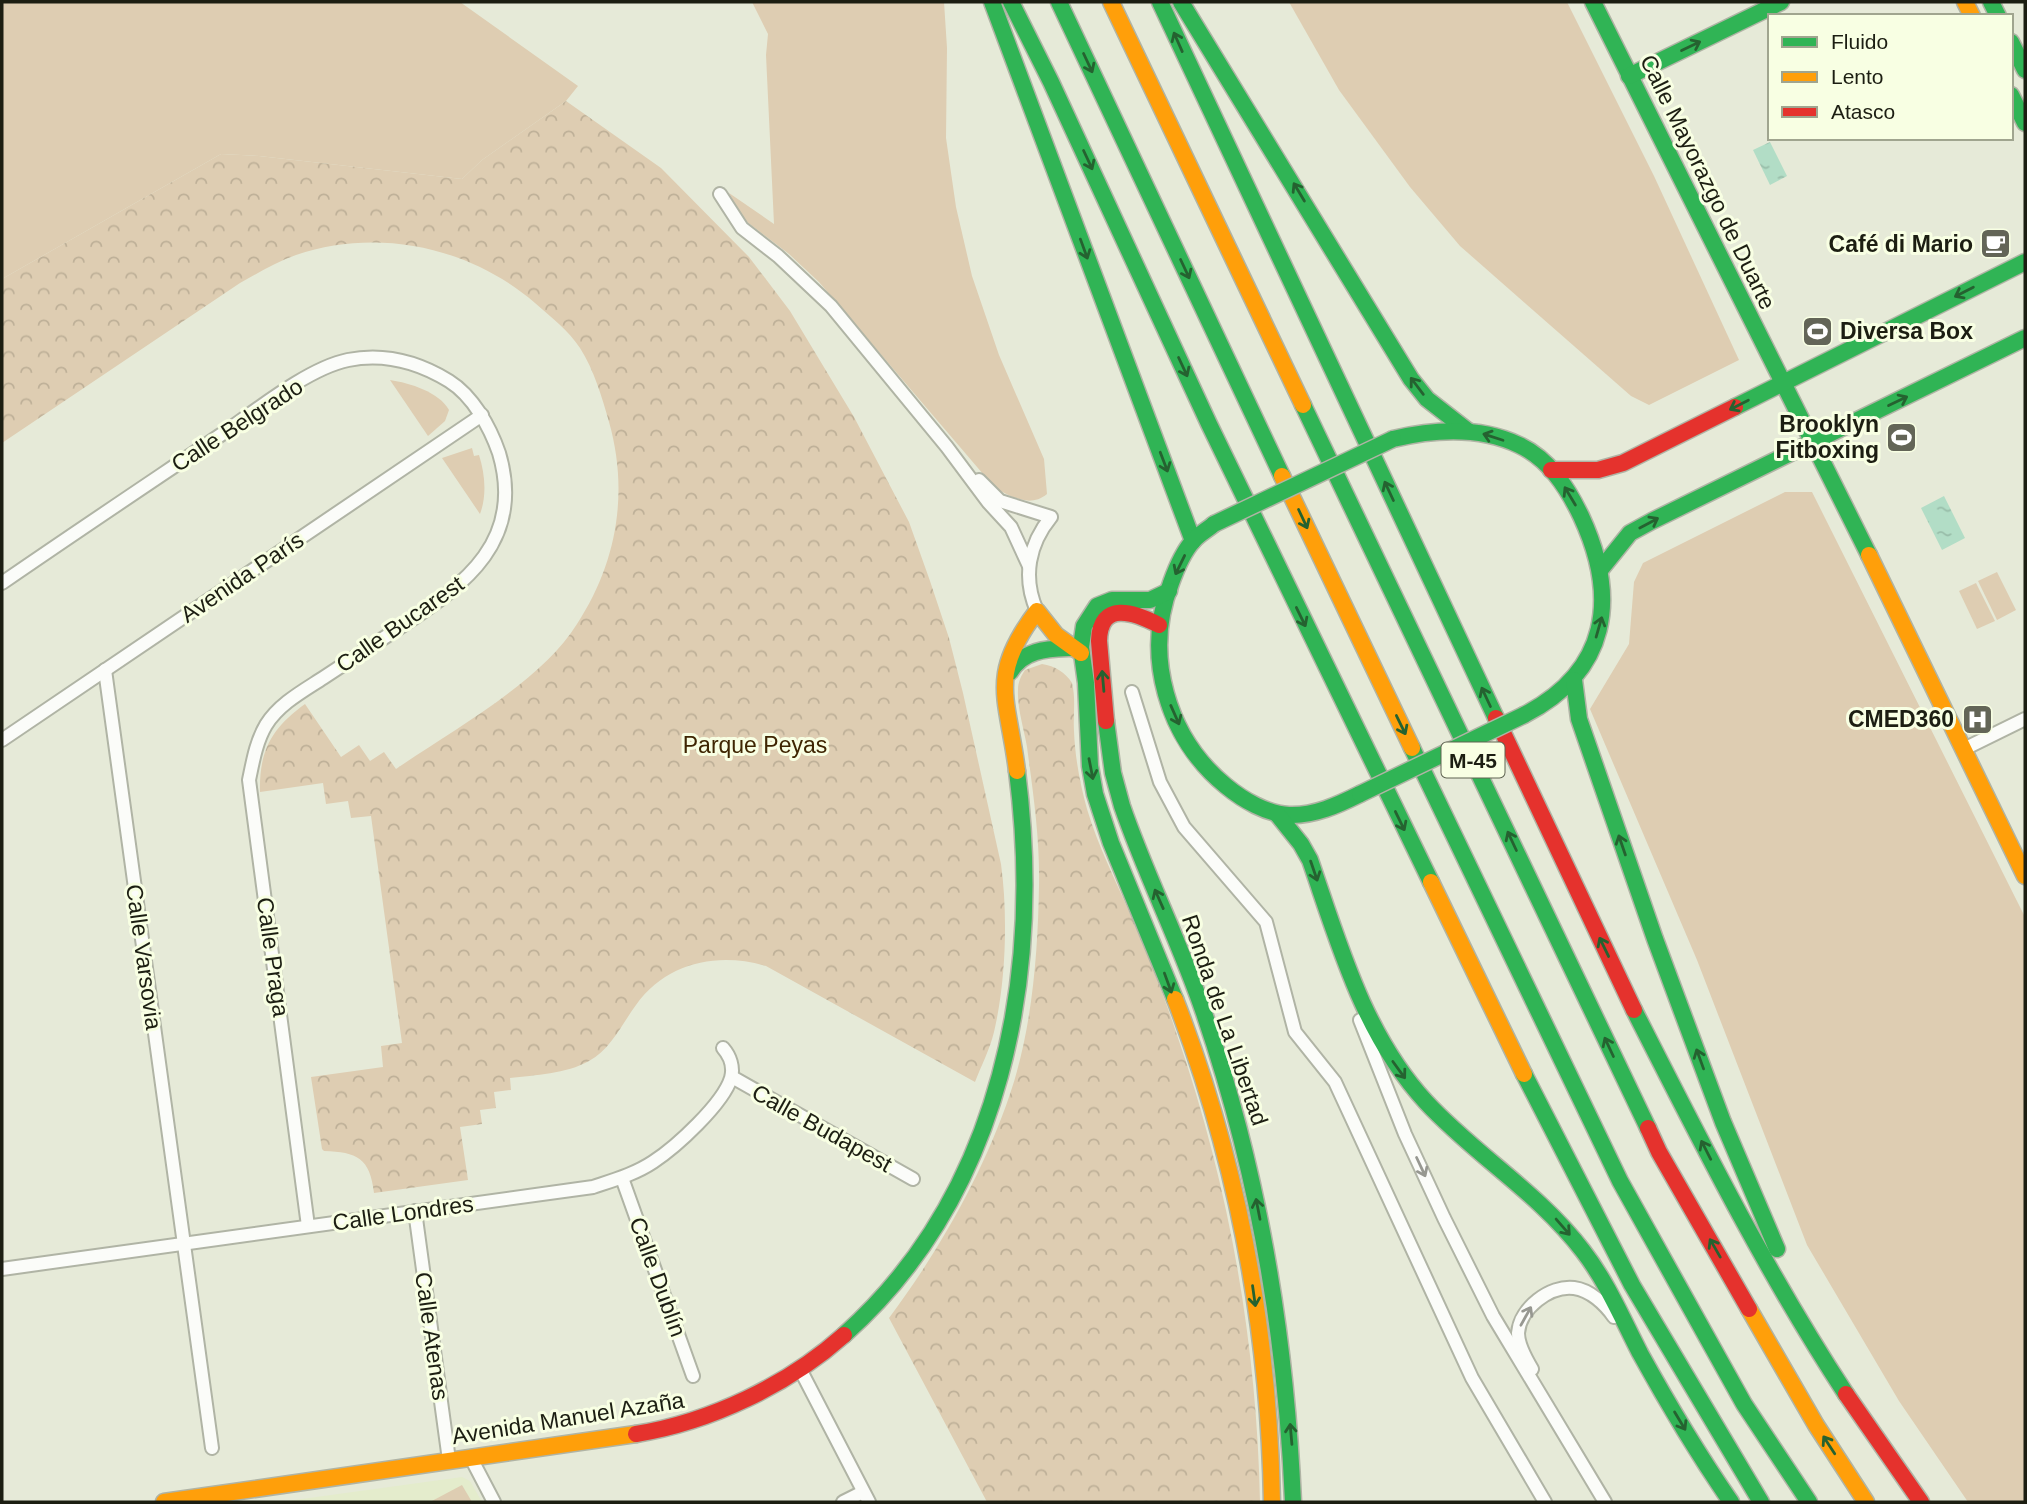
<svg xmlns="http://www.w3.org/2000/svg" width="2027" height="1504" viewBox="0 0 2027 1504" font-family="Helvetica,sans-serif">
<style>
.built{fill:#e4eccc}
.grass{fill:#decdb2}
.park{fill:url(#park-crowns)}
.water{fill:url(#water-ripples)}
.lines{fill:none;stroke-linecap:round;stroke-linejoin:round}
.street-casing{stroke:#b0b4a5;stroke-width:16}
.fast-casing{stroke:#b0b4a5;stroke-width:19}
.slow-casing{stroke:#b0b4a5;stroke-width:19}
.jam-casing{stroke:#b0b4a5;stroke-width:19}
.street{stroke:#fbfcf9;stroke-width:12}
.fast{stroke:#30b455;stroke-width:16}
.slow{stroke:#ff9f0a;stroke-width:16}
.jam{stroke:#e5322d;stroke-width:16}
.fast-bridge-casing{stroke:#b0b4a5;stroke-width:19;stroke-linecap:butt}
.fast-bridge{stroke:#30b455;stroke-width:16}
.oneway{stroke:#256230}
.oneway2{stroke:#979891}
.labels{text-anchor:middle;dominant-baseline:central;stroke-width:6;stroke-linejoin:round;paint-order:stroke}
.shield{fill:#f8ffe3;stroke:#5e6251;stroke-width:2}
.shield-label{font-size:21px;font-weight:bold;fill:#1c1e12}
.street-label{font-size:23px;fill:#1c1e12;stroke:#f8ffe3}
.poi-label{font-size:23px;font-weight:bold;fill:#1c1e12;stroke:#f8ffe3;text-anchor:end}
.park-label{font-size:23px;fill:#3e2502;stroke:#f8ffe3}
</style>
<defs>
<pattern id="park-crowns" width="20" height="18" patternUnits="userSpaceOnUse" patternTransform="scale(1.75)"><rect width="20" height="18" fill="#decdb2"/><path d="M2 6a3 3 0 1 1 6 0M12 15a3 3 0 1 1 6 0" fill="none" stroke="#beb098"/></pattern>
<pattern id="water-ripples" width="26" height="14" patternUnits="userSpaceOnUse" patternTransform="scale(1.75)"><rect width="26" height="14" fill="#b2ddc6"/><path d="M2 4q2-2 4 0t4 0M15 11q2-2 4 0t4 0" fill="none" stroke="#98bda9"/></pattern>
</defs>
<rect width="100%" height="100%" fill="#e6ead8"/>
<polygon class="built" points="462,1477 470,1481 482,1502 280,1502"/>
<g class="grass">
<polygon points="2,2 460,2 578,86 566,101 482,160 462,179 259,156 221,154 2,279"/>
<path d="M752,2h192l3,46 -1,90 10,69 16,69 27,79 45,104 3,35c-17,14 -35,3 -52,-6l-176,-206 -30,-28 -46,-35 -14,-26 45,31 -8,-169 2,-21z"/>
<polygon points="1289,2 1567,2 1654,176 1739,360 1649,405 1631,396 1460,246 1410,187 1339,90"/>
<path d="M390,380c20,3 49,12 59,30l-4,11 -17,15z"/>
<path d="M472,448l2,8 5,-1c6,19 8,40 1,59l-38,-56z"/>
<polygon points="1785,492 1812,492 2025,917 2025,1502 1968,1502 1899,1401 1807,1245 1697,960 1590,709 1629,644 1634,582 1643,563"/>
<polygon points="1997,572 2016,610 1997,620 1978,581"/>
<polygon points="1976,583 1995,621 1977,629 1959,591"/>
<polygon points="462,1485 472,1502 430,1502"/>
</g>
<g class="park">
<path d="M566,101l95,67 88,89 41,54 64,106 55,105 21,59 19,57 14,55 38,171c7,51 5,117 -7,168 -4,17 -13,34 -19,50l-209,-116c-48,-14 -99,-4 -130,39 -14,19 -25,44 -47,56 -23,13 -54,14 -79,17l1,12 -17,2 2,16 -16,2 2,14 -22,3 8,53 -94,13c-4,-35 -17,-41 -50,-42l-2,-2 -11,-72 72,-10 -2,-21 21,-3 -31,-227 -20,2 -3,-17 -22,3 -3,-21 -63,9c-1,-42 12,-64 45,-88l36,53 18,-12 11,16 14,-9 12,17c57,-39 145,-87 181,-145 40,-61 52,-132 32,-202 -7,-25 -15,-52 -29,-74 -12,-18 -29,-31 -45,-45 -65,-56 -157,-76 -239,-48 -20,7 -38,18 -56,28l-238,160v-164l219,-125 38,2 203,23 20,-19z"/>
<path d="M1042,664c13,2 23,8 30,19 4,16 1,32 2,48 1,26 6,53 13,78 11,37 29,72 44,107 17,39 33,79 46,119 52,150 80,309 83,467h-273l-98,-184c50,-67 94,-144 121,-224 22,-65 28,-140 29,-209 1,-46 -6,-93 -12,-138 -3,-18 -10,-39 -9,-57 0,-8 3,-14 7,-20z"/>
</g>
<g class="water">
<polygon points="1770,142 1787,176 1770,185 1753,150"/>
<polygon points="1944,496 1965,538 1942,550 1921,508"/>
</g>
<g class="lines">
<defs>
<g id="street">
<polyline points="720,194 742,228 778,256 831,306 947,447 988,502 1011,527 1029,566"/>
<path d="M979,480l21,21 51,16c-22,27 -29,60 -14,94"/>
<path d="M2,583c74,-51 149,-101 223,-151 33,-23 84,-64 123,-72 35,-7 70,2 101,21 24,15 41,46 50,72 26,87 -33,131 -97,173 -26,17 -53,35 -79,52 -20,13 -44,26 -57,47 -10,17 -13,36 -17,55l59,446"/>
<polyline points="105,670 212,1448"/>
<polyline points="1132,692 1160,782 1184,827 1266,922 1295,1032 1335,1082 1472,1378 1545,1502"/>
<polyline points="2,740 482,415"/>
<polyline points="1964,749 2025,719"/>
<polyline points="1360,1020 1405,1134 1444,1218 1493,1316 1605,1502"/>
<polyline points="732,1077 913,1179"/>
<polyline points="622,1178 693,1376"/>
<polyline points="415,1211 449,1460"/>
<path d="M2,1269l591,-82c21,-7 42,-13 60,-25 23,-15 70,-58 78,-84 3,-11 -1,-22 -8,-30"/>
<polyline points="800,1369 869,1502"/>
<path d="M1532,1369c-6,-10 -14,-24 -14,-36 2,-25 32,-48 56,-45 16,2 31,16 40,29"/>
<polyline points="471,1458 494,1502"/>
<polyline points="843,1502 863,1492"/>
</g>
<g id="fast">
<polyline points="992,2 1193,541"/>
<polyline points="1011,2 1051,82 1209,424 1431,882"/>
<polyline points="1059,2 1282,476"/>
<polyline points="1160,2 1496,718"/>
<polyline points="1181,2 1411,379 1427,399 1468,431"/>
<polyline points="1593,2 1869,555"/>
<polyline points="1991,2 1998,16"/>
<polyline points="2011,42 2025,70"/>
<polyline points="1629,76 1781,2"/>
<polyline points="2011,95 2025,123"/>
<polyline points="1303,405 1648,1128"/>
<polyline points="1735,407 2025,262"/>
<path d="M1393,439c42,-10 86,-13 126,6 30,14 48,42 62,71 38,82 28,155 -57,199"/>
<path d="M1214,524c-7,6 -15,10 -21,17 -10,11 -17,28 -22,42 -28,72 -4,155 55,203 17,14 41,28 63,29 25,1 49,-10 71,-21"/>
<polyline points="1601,569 1630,533 1652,521 2025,338"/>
<polyline points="1169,591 1150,600 1112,600 1097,606 1084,626 1081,647 1086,683 1090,766 1095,794 1111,843 1175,999"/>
<path d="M1010,672c14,-23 37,-23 61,-24"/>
<polyline points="1574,680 1579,719 1655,939 1723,1122 1777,1249"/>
<path d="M1106,721l7,52 9,33c24,70 58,136 82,207 54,158 82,322 89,489"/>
<polyline points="1412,748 1620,1181 1744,1404 1809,1502"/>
<path d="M1277,814l24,30 9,16c29,84 54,175 116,242 49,53 113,91 157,149 24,31 39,67 57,102 28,51 58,101 91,149"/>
<path d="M1634,1010c66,130 132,262 212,384"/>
<polyline points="1524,1074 1632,1285 1761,1502"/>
<path d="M844,1335c159,-142 199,-361 173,-564"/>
</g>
<g id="slow">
<polyline points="1111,2 1303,405"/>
<polyline points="1965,2 1972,16"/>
<polyline points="1282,476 1412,748"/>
<polyline points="1869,555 2025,876"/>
<path d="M1017,771c-9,-74 -30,-94 20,-160l19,24 25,18"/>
<polyline points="1431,882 1524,1074"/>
<path d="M1175,999c62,161 94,331 97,503"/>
<polyline points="1749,1309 1816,1425 1866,1502"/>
<polyline points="164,1502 636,1434"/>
</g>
<g id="jam">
<polyline points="1551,470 1598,470 1623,463 1735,407"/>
<polyline points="1496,718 1634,1010"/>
<path d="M1106,721l-7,-80c1,-41 35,-29 60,-16"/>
<polyline points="1648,1128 1659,1152 1749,1309"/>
<polyline points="1846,1394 1921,1502"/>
<path d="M636,1434c74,-12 152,-49 208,-99"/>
</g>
</defs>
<use href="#street" class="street-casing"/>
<use href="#fast" class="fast-casing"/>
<use href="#slow" class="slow-casing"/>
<use href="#jam" class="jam-casing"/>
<use href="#street" class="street"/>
<use href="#fast" class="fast"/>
<use href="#slow" class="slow"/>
<use href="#jam" class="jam"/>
<defs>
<g id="fast-bridge">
<polyline points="1214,524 1393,439"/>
<polyline points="1360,794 1524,715"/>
</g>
</defs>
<use href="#fast-bridge" class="fast-bridge-casing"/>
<use href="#fast-bridge" class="fast-bridge"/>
</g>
<defs><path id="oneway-shaft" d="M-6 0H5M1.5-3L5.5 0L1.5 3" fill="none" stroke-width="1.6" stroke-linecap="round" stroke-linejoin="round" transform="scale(1.75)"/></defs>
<g class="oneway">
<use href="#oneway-shaft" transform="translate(1178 42) rotate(-114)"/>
<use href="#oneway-shaft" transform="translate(1691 46) rotate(-26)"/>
<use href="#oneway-shaft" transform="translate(1088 63) rotate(65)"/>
<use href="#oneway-shaft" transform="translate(1088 160) rotate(65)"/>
<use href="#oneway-shaft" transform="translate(1299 192) rotate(-121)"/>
<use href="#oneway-shaft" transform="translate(1084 249) rotate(70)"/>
<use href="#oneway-shaft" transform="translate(1185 269) rotate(65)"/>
<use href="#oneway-shaft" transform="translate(1964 292) rotate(153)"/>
<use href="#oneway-shaft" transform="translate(1183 367) rotate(65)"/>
<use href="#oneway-shaft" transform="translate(1417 386) rotate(-127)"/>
<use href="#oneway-shaft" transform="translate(1898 401) rotate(-26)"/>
<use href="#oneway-shaft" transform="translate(1739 405) rotate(153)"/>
<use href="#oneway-shaft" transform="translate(1493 437) rotate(-162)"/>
<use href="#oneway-shaft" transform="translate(1164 462) rotate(69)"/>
<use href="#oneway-shaft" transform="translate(1389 491) rotate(-115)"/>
<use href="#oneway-shaft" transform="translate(1570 496) rotate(-121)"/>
<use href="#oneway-shaft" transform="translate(1303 519) rotate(65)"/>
<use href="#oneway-shaft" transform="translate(1649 523) rotate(-28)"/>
<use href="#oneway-shaft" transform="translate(1180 565) rotate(116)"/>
<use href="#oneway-shaft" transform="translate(1301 617) rotate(64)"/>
<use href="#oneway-shaft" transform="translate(1599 627) rotate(-74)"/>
<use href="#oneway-shaft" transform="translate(1103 681) rotate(-95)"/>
<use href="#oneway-shaft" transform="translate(1486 697) rotate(-115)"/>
<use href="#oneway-shaft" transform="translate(1175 715) rotate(66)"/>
<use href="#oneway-shaft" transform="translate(1401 725) rotate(64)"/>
<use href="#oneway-shaft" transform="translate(1091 769) rotate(79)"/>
<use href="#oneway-shaft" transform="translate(1400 821) rotate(64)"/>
<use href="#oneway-shaft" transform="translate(1512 841) rotate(-115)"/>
<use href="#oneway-shaft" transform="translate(1622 845) rotate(-109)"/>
<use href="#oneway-shaft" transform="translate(1314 871) rotate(71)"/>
<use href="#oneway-shaft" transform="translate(1159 899) rotate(-114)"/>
<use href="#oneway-shaft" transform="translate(1604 947) rotate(-116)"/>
<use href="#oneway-shaft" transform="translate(1168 983) rotate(70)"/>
<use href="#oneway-shaft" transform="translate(1609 1047) rotate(-115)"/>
<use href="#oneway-shaft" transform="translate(1700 1059) rotate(-110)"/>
<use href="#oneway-shaft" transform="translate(1399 1070) rotate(54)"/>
<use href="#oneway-shaft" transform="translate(1706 1150) rotate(-117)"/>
<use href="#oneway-shaft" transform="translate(1258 1209) rotate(-101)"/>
<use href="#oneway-shaft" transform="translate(1563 1227) rotate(49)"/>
<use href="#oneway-shaft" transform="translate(1715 1248) rotate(-120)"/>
<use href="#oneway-shaft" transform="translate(1254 1296) rotate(82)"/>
<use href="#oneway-shaft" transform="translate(1680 1421) rotate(59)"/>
<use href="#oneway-shaft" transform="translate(1291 1434) rotate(-95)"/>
<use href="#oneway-shaft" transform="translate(1829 1445) rotate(-123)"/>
</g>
<g class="oneway2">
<use href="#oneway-shaft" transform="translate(1421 1167) rotate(65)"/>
<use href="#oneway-shaft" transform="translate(1526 1316) rotate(-61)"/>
</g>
<defs>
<symbol id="cafe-square" viewBox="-11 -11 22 22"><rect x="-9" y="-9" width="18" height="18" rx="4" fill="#636557" stroke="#f8ffe3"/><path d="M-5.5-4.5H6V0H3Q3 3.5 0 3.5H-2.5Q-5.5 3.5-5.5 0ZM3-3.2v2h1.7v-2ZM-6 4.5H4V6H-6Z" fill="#fff"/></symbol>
<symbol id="stadium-square" viewBox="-11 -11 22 22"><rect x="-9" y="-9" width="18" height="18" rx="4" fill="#636557" stroke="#f8ffe3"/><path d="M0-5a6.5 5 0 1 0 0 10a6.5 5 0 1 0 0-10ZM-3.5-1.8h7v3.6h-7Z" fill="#fff"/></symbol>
<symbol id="hospital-square" viewBox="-11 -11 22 22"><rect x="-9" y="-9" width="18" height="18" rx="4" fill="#636557" stroke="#f8ffe3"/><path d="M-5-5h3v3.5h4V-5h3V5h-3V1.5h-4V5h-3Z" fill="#fff"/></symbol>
</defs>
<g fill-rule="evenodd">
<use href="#cafe-square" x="1978" y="226" width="35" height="35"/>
<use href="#stadium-square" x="1800" y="314" width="35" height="35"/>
<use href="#stadium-square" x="1884" y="420" width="35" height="35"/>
<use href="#hospital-square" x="1960" y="702" width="35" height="35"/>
</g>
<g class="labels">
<rect class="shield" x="1441.5" y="742.5" width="63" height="35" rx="5"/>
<g class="shield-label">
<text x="1473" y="760">M-45</text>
</g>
<g class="street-label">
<text transform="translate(1708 182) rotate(64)">Calle Mayorazgo de Duarte</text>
<text transform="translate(237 425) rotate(-33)">Calle Belgrado</text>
<text transform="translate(242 577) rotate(-34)">Avenida París</text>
<text transform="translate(400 624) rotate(-35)">Calle Bucarest</text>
<text transform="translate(144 957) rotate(82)">Calle Varsovia</text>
<text transform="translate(273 957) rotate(82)">Calle Praga</text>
<text transform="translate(1225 1020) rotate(71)">Ronda de La Libertad</text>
<text transform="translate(822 1128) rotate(29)">Calle Budapest</text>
<text transform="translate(403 1213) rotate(-8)">Calle Londres</text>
<text transform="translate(658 1277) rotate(70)">Calle Dublín</text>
<text transform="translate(432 1336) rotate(82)">Calle Atenas</text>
<text transform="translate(568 1418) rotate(-9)">Avenida Manuel Azaña</text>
</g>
<g class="poi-label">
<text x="1973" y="244">Café di Mario</text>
<text x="1840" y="331" text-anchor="start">Diversa Box</text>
<text x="1879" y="424">Brooklyn<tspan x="1879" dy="26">Fitboxing</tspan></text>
<text x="1954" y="719">CMED360</text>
</g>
<g class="park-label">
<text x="755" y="745">Parque Peyas</text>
</g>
</g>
<rect width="2027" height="1504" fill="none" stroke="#1c1e12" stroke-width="7"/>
<rect x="1768" y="14" width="245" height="126" fill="#f8ffe3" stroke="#a0a58f" stroke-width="2"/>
<rect x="1782" y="37" width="35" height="10" fill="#30b455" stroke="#a0a58f" stroke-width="2"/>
<text x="1831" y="49" font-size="21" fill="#1c1e12">Fluido</text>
<rect x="1782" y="72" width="35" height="10" fill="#ff9f0a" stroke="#a0a58f" stroke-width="2"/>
<text x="1831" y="84" font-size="21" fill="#1c1e12">Lento</text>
<rect x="1782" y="107" width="35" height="10" fill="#e5322d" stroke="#a0a58f" stroke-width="2"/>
<text x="1831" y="119" font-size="21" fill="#1c1e12">Atasco</text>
</svg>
